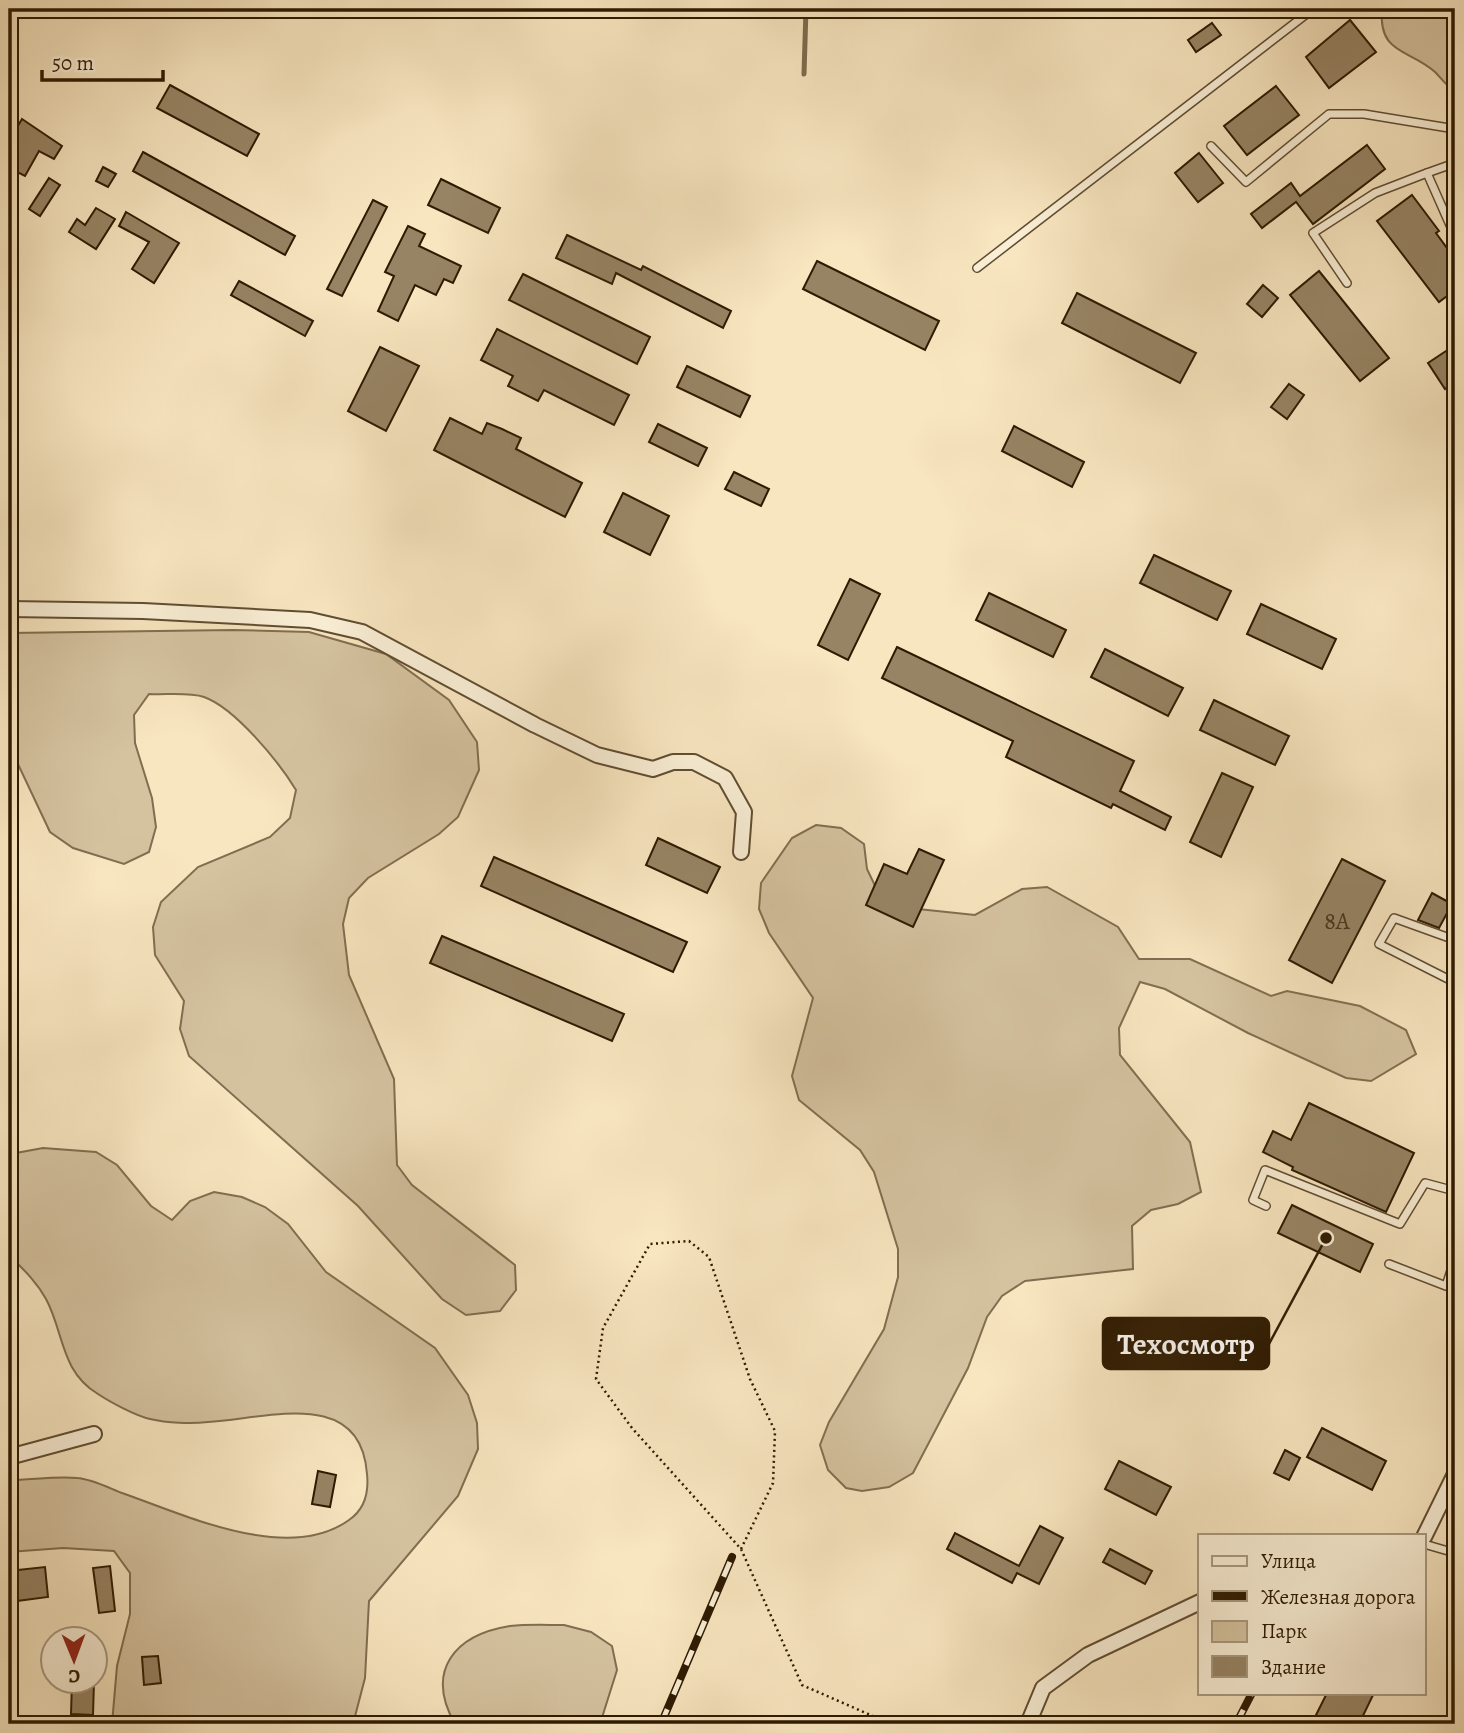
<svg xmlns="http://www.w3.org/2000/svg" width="1464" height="1733" viewBox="0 0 1464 1733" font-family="Alegreya,serif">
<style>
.green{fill:#d5c3a0;stroke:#816e50;stroke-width:2}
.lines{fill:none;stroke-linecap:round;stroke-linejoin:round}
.stream{stroke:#7d6b4d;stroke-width:5}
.building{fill:#978464;stroke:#2d1a01;stroke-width:2}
.lane-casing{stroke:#604d31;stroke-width:10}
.street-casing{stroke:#604d31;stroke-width:18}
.path{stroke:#2d1a01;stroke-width:2.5;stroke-dasharray:2 3.5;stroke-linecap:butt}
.lane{stroke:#faefd6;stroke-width:7}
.street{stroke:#faefd6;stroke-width:14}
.rail-casing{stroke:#2d1a01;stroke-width:8}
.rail{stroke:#faefd6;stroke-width:5;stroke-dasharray:16;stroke-linecap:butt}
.labels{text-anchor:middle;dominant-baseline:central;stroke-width:5;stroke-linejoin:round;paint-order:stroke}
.number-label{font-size:24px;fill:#48341a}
.leader{fill:none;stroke:#2d1a01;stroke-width:2.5}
.callout-dot{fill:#2d1a01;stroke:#faefd6;stroke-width:2.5}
.callout{fill:#2d1a01;stroke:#2d1a01;stroke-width:2.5}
.callout-label{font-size:30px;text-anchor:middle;font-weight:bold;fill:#fff}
</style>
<rect width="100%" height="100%" fill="#f8e6c0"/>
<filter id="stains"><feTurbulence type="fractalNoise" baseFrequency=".00286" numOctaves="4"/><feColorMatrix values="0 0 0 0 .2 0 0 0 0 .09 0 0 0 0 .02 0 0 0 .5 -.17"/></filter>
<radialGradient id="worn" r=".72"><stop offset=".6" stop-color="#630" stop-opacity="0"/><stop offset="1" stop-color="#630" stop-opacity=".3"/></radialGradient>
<g class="green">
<path d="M1382,9h73v82c-10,-6 -12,-11 -20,-19 -25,-23 -57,-17 -53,-63z"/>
<path d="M233,630l76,2 77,22 63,46 28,42 2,28 -21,47 -19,17 -71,44 -19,20 -6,26 6,51 45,104 3,86 15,20 103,80 1,25 -16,21 -34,4 -24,-16 -84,-93 -169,-150 -9,-27 4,-28 -29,-46 -2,-28 8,-25 37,-35 72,-30 20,-19 6,-28c-17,-28 -61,-82 -92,-93 -15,-5 -38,-2 -55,-3l-15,21 1,28 17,55 4,29 -7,25 -25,12 -51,-16 -23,-16 -33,-70 -8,-8v-121z"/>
<polygon points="816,825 841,828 864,844 867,869 878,892 899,907 975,915 1022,889 1047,887 1118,927 1139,959 1190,959 1271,996 1287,991 1360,1006 1406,1030 1416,1054 1371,1081 1346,1078 1248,1033 1165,989 1140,982 1119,1028 1120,1055 1190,1142 1201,1192 1178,1204 1151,1210 1132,1226 1133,1269 1025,1281 1002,1296 987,1317 968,1368 913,1473 889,1487 862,1491 846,1488 828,1470 820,1445 829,1422 884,1329 898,1277 898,1249 874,1172 860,1150 799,1100 792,1076 813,998 769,933 759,909 761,883 792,838"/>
<path d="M43,1148l53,4 21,13 34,41 21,14 18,-19 24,-9 28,5 23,10 23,17 38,48 109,76 33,47 9,28 1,26 -20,47 -89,105 -4,77 -12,46h-241l5,-58 13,-52v-41l-16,-22 -51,-3 -54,4v-72c22,0 46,-4 68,-2 15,1 32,10 45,15 63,22 166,71 227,27 16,-11 20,-27 18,-46 -6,-88 -102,-55 -159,-52 -17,2 -41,1 -58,-3 -14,-3 -40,-17 -52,-25 -38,-23 -34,-62 -52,-95 -10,-18 -23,-30 -37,-44v-98l7,-4z"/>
<path d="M564,1625l27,7 21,14 5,24 -17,54h-145c-30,-53 -1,-89 55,-98 17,-2 36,-1 54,-1z"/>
</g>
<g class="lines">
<polyline class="stream" points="804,74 806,9"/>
</g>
<g class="building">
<polygon points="1350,20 1376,52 1329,88 1306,57"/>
<polygon points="1212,23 1221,35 1196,52 1188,40"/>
<polygon points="170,85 259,134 247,156 157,108"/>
<polygon points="1276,86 1299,115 1247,155 1224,126"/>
<polygon points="22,119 62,146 54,159 39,151 25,176 9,168 9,141"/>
<polygon points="1367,145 1385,169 1313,224 1296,202 1262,228 1251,214 1291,183 1300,196"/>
<polygon points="143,152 295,236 285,255 133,171"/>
<polygon points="1199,153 1223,183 1198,202 1175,173"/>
<polygon points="103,167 116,174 108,187 96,181"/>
<polygon points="49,178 60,185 40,216 29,209"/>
<polygon points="441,179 500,208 488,233 428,205"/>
<polygon points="1412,195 1439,231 1436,233 1455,259 1455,290 1439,302 1377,221"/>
<polygon points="373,200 387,207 342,296 327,289"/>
<polygon points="96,208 115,219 96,249 69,232 77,219 85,225"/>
<polygon points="126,212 179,243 154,283 132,269 149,242 119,226"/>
<polygon points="408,226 425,234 419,246 461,266 453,283 444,279 436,295 415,285 398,321 378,311 394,276 385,272"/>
<polygon points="567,235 641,270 643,266 731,311 723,328 616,273 612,284 556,258"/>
<polygon points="817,261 939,321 925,350 803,289"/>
<polygon points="1319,271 1389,358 1360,381 1290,295"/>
<polygon points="523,274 650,337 637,364 509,300"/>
<polygon points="239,281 313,321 305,336 231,295"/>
<polygon points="1263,285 1278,298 1262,317 1247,304"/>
<polygon points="1077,293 1196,353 1180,383 1062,323"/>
<polygon points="497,329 629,395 614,425 544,390 538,401 508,386 513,376 481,360"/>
<polygon points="1455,345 1455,382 1445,389 1428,363"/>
<polygon points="380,347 419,366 386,431 348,411"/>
<polygon points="687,366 750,396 740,417 677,387"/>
<polygon points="1289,384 1304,395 1287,419 1271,407"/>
<polygon points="450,418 482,434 487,423 502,429 521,438 516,449 582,483 565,517 434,450"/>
<polygon points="658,424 707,448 698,466 649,442"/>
<polygon points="1014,426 1084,462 1072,487 1002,451"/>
<polygon points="734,472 769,489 761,506 725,489"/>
<polygon points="623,493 669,516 650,555 604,532"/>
<polygon points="1154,555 1231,591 1217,620 1140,583"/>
<polygon points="850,579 880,594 848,660 818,645"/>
<polygon points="989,593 1066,630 1053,657 976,620"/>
<polygon points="1261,604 1336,639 1322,669 1247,634"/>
<polygon points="897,647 1134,761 1120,791 1171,817 1165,830 1113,804 1111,808 1006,757 1013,741 882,678"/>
<polygon points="1105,649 1183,688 1168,716 1091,677"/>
<polygon points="1214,700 1289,736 1275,765 1200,730"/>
<polygon points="1222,773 1253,787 1221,857 1190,842"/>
<polygon points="658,838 720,867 707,893 646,865"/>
<polygon points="919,849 944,860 913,927 866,905 884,864 907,874"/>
<polygon points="494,857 687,942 673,972 481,886"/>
<polygon points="1342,859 1385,881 1332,983 1289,960"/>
<polygon points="1432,893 1452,904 1439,928 1418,920"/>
<polygon points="442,936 624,1014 612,1041 430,963"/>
<polygon points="1309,1103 1414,1153 1386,1212 1292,1170 1293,1167 1263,1152 1273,1131 1291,1140"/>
<polygon points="1292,1205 1373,1244 1360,1272 1278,1233"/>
<polygon points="1322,1428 1386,1461 1372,1490 1307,1457"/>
<polygon points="1285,1450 1300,1458 1289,1480 1274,1473"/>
<polygon points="1119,1461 1171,1487 1156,1515 1105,1489"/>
<polygon points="318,1471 336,1475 330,1507 312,1504"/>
<polygon points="1040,1526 1063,1538 1039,1584 1017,1573 1012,1583 947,1549 955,1533 1019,1566"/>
<polygon points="1110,1549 1152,1571 1145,1584 1103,1562"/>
<polygon points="110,1566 115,1611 99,1613 93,1568"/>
<polygon points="45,1567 48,1597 9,1602 9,1571"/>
<polygon points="158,1656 161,1683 144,1685 142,1657"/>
<polygon points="72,1681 94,1681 93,1715 71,1714"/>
<polygon points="1327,1693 1374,1693 1359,1724 1325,1724 1314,1719"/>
</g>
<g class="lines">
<defs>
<g id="lane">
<polyline points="1211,146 1246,182 1329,114 1364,114 1455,129"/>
<polyline points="1455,163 1427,173 1450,225 1455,229"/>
<polyline points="977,268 1313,9"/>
<polyline points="1347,283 1313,233 1375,193 1427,173"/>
<polyline points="1450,980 1379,944 1394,918 1455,940"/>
<polyline points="1266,1206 1253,1200 1265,1170 1400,1224 1425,1183 1455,1191"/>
<polyline points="1389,1264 1446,1286 1455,1258"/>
<polyline points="1424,1544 1455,1553"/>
</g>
<g id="street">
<polyline points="9,609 143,611 310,620 362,632 535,725 597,755 653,769 673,762 694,762 725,778 744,812 741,852"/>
<polyline points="9,1457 94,1434"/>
<polyline points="1424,1537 1455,1474"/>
<polyline points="1028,1724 1043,1688 1088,1655 1200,1602"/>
</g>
</defs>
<use href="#lane" class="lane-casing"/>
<use href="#street" class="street-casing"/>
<polyline class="path" points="741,1549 773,1483 775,1431 750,1379 709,1257 689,1241 650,1244 603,1328 596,1379 632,1428 741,1549 802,1685 891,1724"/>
<use href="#lane" class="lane"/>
<use href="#street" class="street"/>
<defs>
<g id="rail">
<polyline points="661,1724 732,1557"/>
<polyline points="1236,1724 1252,1693"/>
</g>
</defs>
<use href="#rail" class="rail-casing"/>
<use href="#rail" class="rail"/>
</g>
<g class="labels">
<g class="number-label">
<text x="1337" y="921">8А</text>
</g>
</g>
<path class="leader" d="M1326 1238L1269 1344"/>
<circle class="callout-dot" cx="1326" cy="1238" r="7"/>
<rect class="callout" x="1103" y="1318" width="166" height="51" rx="7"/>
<g class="callout-label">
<text x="1186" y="1354">Техосмотр</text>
</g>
<rect width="1464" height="1733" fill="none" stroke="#f8e6c0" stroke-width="35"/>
<rect x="10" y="10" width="1443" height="1712" fill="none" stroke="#2d1a01" stroke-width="3.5"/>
<rect x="18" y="18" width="1429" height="1698" fill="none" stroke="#2d1a01" stroke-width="2"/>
<rect x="1198" y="1534" width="228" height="161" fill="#faefd6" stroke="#a89a81" stroke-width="2"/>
<rect x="1212" y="1556" width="35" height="10" fill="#faefd6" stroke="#a89a81" stroke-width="2"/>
<text x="1261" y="1568" font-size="21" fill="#2d1a01">Улица</text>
<rect x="1212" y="1591" width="35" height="10" fill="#2d1a01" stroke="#a89a81" stroke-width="2"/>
<text x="1261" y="1604" font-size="21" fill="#2d1a01">Железная дорога</text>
<rect x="1212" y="1621" width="35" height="21" fill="#d5c3a0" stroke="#a89a81" stroke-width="2"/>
<text x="1261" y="1638" font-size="21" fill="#2d1a01">Парк</text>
<rect x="1212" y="1656" width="35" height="21" fill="#978464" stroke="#a89a81" stroke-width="2"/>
<text x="1261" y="1674" font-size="21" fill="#2d1a01">Здание</text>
<g transform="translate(74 1660) rotate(179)"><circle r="33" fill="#faefd6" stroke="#a89a81" stroke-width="2"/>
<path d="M0-5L12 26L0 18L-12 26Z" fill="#8f2418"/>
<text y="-10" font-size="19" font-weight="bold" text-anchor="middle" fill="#2d1a01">С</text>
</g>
<path d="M42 70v10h121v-10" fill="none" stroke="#2d1a01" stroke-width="3.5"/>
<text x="52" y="70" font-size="21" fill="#2d1a01" stroke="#faefd6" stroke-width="5" paint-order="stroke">50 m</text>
<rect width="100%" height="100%" filter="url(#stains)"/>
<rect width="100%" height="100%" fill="url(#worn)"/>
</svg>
